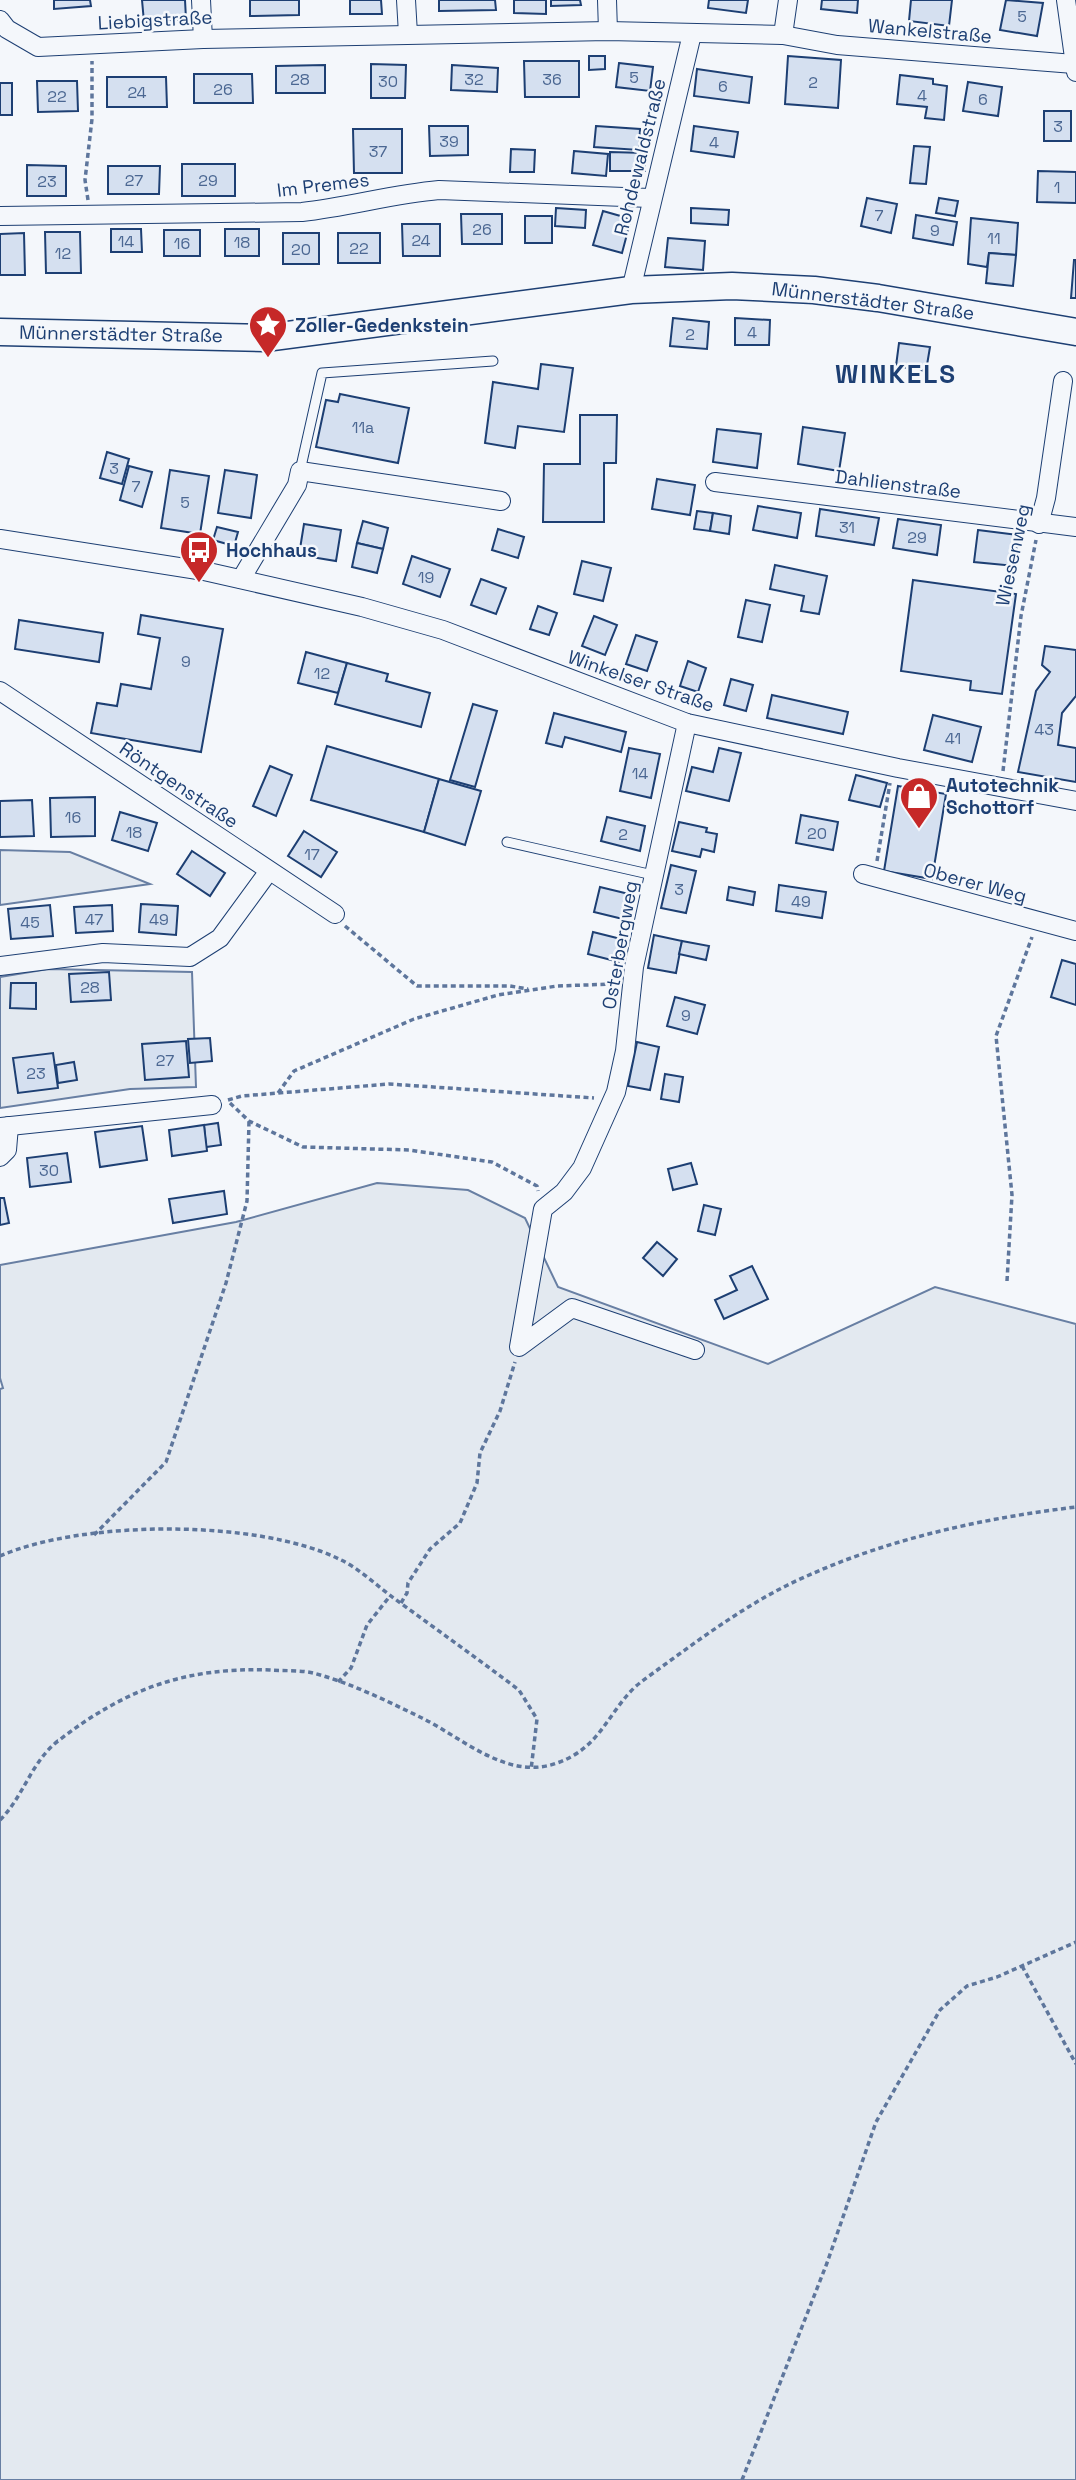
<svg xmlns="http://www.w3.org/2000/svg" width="1076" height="2480" viewBox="0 0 1076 2480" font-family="'Space Grotesk',sans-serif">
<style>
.green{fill:#e3e9f0;stroke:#687fa3;stroke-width:2}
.building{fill:#d5e0f0;stroke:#1d3f73;stroke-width:2}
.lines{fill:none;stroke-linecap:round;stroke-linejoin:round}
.service-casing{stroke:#1d3f73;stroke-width:11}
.minor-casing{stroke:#1d3f73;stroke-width:20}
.primary-casing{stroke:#1d3f73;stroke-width:29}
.path{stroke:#5e769c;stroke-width:3.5;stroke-dasharray:5 3.5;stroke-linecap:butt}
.service{stroke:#f4f7fb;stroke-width:9}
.minor{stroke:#f4f7fb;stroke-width:18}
.primary{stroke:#f4f7fb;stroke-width:26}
.labels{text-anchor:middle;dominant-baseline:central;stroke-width:5;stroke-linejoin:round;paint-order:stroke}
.number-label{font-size:16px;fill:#4b6792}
.street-label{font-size:19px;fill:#1d3f73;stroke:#f4f7fb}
.poi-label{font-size:19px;font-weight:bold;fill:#1d3f73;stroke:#f4f7fb;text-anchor:start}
.district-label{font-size:26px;font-weight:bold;letter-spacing:2px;fill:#1d3f73;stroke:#f4f7fb}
</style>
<rect width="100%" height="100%" fill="#f4f7fb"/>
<g class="green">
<polygon points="0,850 70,852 150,884 0,905"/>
<polygon points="48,969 192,972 196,1087 130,1089 0,1108 0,977"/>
<polygon points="377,1183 468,1190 525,1218 558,1287 768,1364 935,1287 1076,1324 1076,2480 0,2480 0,1389 3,1388 0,1378 0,1265 236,1222"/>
</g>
<g class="building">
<polygon points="54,0 90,0 91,6 54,9"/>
<polygon points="142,0 185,0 186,19 144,22"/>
<polygon points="250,0 299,0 299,15 250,16"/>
<polygon points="350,0 381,0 382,14 350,14"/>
<polygon points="439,0 495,0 496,10 439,11"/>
<polygon points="514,0 546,0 546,14 514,13"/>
<polygon points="551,0 580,0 581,5 551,6"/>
<polygon points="709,0 748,0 746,13 708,8"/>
<polygon points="822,0 858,0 857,13 821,9"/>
<polygon points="911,0 952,0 949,26 909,21"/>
<polygon points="1006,0 1043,3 1037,36 1000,30"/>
<polygon points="589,56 605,56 605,69 589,70"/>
<polygon points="788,56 841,60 838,108 785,104"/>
<polygon points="524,61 579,61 579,97 525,97"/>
<polygon points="619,63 653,67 650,91 616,87"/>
<polygon points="371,64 406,65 405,98 371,98"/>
<polygon points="325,65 325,93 276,93 276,66"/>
<polygon points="452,65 498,68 497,92 451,90"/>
<polygon points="697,69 752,77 749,103 694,96"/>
<polygon points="194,74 252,74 253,103 194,103"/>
<polygon points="900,75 933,79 933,84 947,86 944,120 925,118 927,107 897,104"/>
<polygon points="107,77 166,77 167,107 107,107"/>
<polygon points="37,81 77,81 78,111 38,112"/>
<polygon points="968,82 1002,87 998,116 963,111"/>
<rect x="0" y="83" width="12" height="32"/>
<rect x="1044" y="111" width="27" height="30"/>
<polygon points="429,126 468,126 468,155 430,156"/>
<polygon points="596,126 640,129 639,150 594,147"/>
<polygon points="694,126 738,132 734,157 691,151"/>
<polygon points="353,129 402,129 402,173 354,173"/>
<polygon points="914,146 930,147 926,184 910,183"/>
<polygon points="511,149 535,150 534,172 510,172"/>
<polygon points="574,151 608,154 606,176 572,173"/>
<polygon points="610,152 645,153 645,171 610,171"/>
<rect x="182" y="164" width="53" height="32"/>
<polygon points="27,165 66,166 66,196 27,196"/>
<polygon points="108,166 160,166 159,194 108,194"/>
<polygon points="1038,171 1076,172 1076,203 1037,202"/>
<polygon points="867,198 897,204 891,233 861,226"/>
<polygon points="939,198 958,201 955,216 936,213"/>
<polygon points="556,208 586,210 585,228 555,226"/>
<polygon points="691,208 729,210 728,225 691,223"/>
<polygon points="603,211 631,219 622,253 593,245"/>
<polygon points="461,214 502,214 502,244 462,244"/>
<polygon points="916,215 957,222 953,245 913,238"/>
<rect x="525" y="216" width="27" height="27"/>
<polygon points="971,218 1018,223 1016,255 989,253 987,267 968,264"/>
<polygon points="402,224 440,224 440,256 403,256"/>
<polygon points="111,229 141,229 142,252 111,252"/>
<rect x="225" y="229" width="34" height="27"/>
<rect x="164" y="230" width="36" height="26"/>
<polygon points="45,232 80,232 81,273 46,273"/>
<polygon points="24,233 25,275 0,275 0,234"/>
<rect x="283" y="233" width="36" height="31"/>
<rect x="338" y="233" width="42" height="30"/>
<polygon points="668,238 705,241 703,270 665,267"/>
<polygon points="989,253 1016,255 1013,286 986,283"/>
<polygon points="1074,260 1076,260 1076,298 1071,298"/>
<polygon points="673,318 709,322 707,349 670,346"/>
<polygon points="735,318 770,320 769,345 735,345"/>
<polygon points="899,343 930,347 926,371 896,366"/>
<polygon points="541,364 573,368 564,432 518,426 515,448 485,443 493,382 538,389"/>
<polygon points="340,394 409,408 398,463 316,447 326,400 338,402"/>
<polygon points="580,415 617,415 616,463 604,463 604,522 543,522 544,464 580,464"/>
<polygon points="803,427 845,433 839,471 798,464"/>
<polygon points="717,429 761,434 757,468 713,462"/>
<polygon points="107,452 129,459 122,484 100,478"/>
<polygon points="129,466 152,472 142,507 120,500"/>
<polygon points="170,470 209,476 200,534 161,528"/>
<polygon points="225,470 257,475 251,518 218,513"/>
<polygon points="657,479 695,485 690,515 652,509"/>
<polygon points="758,506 801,513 797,538 753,530"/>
<polygon points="820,509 879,518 874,545 816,536"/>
<polygon points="697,511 713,513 710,531 694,529"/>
<polygon points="713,513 731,516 729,534 710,531"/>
<polygon points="898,519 941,525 937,555 893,548"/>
<polygon points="363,521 388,528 383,549 357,543"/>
<polygon points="304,524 341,530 336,561 299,555"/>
<polygon points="217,527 238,532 234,546 213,540"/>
<polygon points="498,529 524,537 518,558 492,550"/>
<polygon points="978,530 1018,535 1015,566 974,562"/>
<polygon points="357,543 383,549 377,573 352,567"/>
<polygon points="412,556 450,569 440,597 403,584"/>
<polygon points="582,561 611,568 603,601 574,594"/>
<polygon points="775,565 827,576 819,614 801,611 804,596 770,589"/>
<polygon points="481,579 506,588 496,614 471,605"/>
<polygon points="913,580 1016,594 1002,694 970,690 971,681 901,671"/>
<polygon points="746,600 770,605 762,642 738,637"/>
<polygon points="538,606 557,613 549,635 530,629"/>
<polygon points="141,615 223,629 201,752 91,733 97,703 117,706 121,684 151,689 160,638 138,634"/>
<polygon points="594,616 617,625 605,655 582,646"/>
<polygon points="19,620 103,633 99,662 15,649"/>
<polygon points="636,635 657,642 647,671 626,664"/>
<polygon points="1045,646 1076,650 1076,696 1062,713 1058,745 1076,748 1076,782 1018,772 1036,691 1050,672 1042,665"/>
<polygon points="306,652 347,663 338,693 298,683"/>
<polygon points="688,661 706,668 698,692 680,686"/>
<polygon points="347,663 388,674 386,681 430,693 421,727 335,704"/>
<polygon points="731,679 753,685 746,711 724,705"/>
<polygon points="772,695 848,712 843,734 767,718"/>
<polygon points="473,704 497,711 475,787 450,780"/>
<polygon points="554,713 626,732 621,752 565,737 562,747 546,743"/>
<polygon points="933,715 981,727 972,762 924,750"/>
<polygon points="327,746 439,779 424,832 311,800"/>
<polygon points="629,748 660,754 651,798 620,791"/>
<polygon points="719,748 741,753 729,801 686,791 692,767 713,772"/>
<polygon points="270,766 292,775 276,816 253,806"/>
<polygon points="856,775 887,783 880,807 849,800"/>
<polygon points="439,779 481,791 465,845 424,832"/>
<polygon points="898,786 946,794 932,879 884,871"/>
<polygon points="95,797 95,836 51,837 50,798"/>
<polygon points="32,800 34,836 0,837 0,801"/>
<polygon points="120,812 157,823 148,851 112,840"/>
<polygon points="801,815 838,822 833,850 796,843"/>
<polygon points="607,817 645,826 640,851 601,841"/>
<polygon points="679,822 707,828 706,832 717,834 714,852 702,849 700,857 672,851"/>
<polygon points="304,831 337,852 321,877 288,856"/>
<polygon points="192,851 225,873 210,896 177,874"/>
<polygon points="671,865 696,871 686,913 661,908"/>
<polygon points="779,885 826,892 822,918 776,911"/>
<polygon points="600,887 633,895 627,920 594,912"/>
<polygon points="729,887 755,892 753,905 727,900"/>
<polygon points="141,904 178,906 176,935 139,932"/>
<polygon points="50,905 53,936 11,939 8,909"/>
<polygon points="112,905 113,931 76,933 74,907"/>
<polygon points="593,932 625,940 619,962 588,954"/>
<polygon points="654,935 682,941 676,973 648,968"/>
<polygon points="682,941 709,946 706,960 679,954"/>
<polygon points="1062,960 1076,964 1076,1005 1051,997"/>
<polygon points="109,972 111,1000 71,1002 69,974"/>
<polygon points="11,983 36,983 36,1009 10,1008"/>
<polygon points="675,997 705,1005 697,1034 667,1026"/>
<polygon points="210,1038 212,1061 190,1063 188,1039"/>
<polygon points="186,1041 189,1077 145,1080 142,1044"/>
<polygon points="637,1042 659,1047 650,1090 628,1086"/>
<polygon points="53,1053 58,1088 18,1093 13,1058"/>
<polygon points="74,1062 77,1080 58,1083 56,1065"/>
<polygon points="665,1074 683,1077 679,1102 661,1099"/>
<polygon points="218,1123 221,1145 206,1147 204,1125"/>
<polygon points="204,1125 207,1151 172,1156 169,1130"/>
<polygon points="142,1126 147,1160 100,1167 95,1132"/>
<polygon points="67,1153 71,1182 30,1187 27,1158"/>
<polygon points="691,1163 697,1184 673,1190 668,1169"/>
<polygon points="224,1191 227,1214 173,1223 169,1199"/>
<polygon points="0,1198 4,1198 9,1223 0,1225"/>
<polygon points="704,1205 721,1209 715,1235 698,1231"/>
<polygon points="657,1242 677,1259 663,1276 643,1258"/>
<polygon points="752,1266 768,1299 724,1319 715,1300 737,1290 730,1276"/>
</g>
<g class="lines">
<defs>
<g id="service">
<polyline points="300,471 322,373 493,361"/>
<polyline points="507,842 653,875"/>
</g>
<g id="minor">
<polyline points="201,0 203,39"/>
<polyline points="406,0 408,34"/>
<polyline points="607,0 608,31"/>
<polyline points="1066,0 1076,72"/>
<polyline points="0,20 7,29 38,47 203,39 608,31 783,35 837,45 1074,64"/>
<polyline points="783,35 788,0"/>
<path d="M0,216l302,-4c46,-5 91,-18 137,-22l211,8"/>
<polyline points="631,290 692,34"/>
<polyline points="715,482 1076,527"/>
<polyline points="1039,524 1046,498 1063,381"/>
<polyline points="0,539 204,571 362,607 443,630 687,723 898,768 1076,801"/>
<polyline points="241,579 297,485 300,471 501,501"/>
<polyline points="0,691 335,914"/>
<polyline points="687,723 634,967 625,1051 616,1092 582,1168 564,1192 543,1209 519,1347 572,1308 695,1350"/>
<polyline points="863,874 1076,931"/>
<polyline points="0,966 103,953 190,957 220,938 269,871"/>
<polyline points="0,1127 212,1105"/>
<polyline points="0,1157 7,1150 9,1126"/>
</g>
<polyline id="primary" points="0,332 265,338 631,290 732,286 814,290 878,298 1076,332"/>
</defs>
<use href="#service" class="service-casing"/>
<use href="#minor" class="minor-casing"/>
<use href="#primary" class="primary-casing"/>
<g class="path">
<polyline points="88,200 85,180 92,119 92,61"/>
<polyline points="1003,771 1021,616 1036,540"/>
<polyline points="877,861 890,783"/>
<polyline points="345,926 417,986 510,986 528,989"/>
<polyline points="278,1093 294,1071 414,1019 498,995 557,986 614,984"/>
<polyline points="228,1100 242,1096 389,1084 594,1098"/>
<polyline points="230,1103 249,1121 303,1147 409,1150 492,1162 537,1186 538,1191"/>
<polyline points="1007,1281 1012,1195 996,1036 1032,937"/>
<polyline points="94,1535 166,1462 226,1283 247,1201 249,1121"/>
<path d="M0,1556c83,-36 257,-37 339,3 20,9 38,27 56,40 41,30 83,60 124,91l18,29 -6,51"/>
<polyline points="401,1603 407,1593 408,1583 430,1549 460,1523 477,1483 480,1453 500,1411 515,1362"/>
<polyline points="338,1682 351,1668 367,1625 390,1596"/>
<path d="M0,1820c24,-24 31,-58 58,-79 67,-52 127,-74 212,-71 14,1 30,0 43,3 38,10 74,28 109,45 42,21 86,63 135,45 43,-15 50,-49 78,-76 8,-7 17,-13 25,-19 47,-34 94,-69 147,-92 84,-38 178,-58 269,-69"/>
<polyline points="1022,1966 1076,2064"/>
<polyline points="742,2480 827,2263 876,2122 940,2010 967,1986 997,1977 1076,1942"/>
</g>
<use href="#service" class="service"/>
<use href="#minor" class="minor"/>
<use href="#primary" class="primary"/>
</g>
<defs>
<symbol id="sight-pin" viewBox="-11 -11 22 30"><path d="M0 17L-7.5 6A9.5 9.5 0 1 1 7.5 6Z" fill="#c62828" stroke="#f4f7fb"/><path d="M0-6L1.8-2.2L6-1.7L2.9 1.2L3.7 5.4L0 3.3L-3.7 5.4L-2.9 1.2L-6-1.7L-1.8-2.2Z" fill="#fff"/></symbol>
<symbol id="bus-pin" viewBox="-11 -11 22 30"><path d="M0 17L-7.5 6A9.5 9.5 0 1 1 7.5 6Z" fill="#c62828" stroke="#f4f7fb"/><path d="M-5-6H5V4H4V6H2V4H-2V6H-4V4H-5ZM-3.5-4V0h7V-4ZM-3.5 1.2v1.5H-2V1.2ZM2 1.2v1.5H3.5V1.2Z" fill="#fff"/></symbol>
<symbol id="shop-pin" viewBox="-11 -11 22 30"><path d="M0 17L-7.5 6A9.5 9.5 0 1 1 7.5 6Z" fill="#c62828" stroke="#f4f7fb"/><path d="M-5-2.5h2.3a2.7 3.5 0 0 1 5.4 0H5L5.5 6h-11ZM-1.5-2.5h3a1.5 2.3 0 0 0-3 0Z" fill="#fff"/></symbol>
</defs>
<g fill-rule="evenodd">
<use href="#sight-pin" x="246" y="303" width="44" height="60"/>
<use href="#bus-pin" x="177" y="528" width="44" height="60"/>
<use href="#shop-pin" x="897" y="774" width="44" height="60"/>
</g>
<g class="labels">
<g class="number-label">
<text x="1022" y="16">5</text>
<text x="634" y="77">5</text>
<text x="300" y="79">28</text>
<text x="474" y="79">32</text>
<text x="552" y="79">36</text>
<text x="388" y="81">30</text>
<text x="813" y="82">2</text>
<text x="723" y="86">6</text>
<text x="223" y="89">26</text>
<text x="137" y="92">24</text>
<text x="922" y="95">4</text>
<text x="57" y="96">22</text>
<text x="983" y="99">6</text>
<text x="1058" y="126">3</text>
<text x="449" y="141">39</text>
<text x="714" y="142">4</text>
<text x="378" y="151">37</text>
<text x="134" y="180">27</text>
<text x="208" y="180">29</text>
<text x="47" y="181">23</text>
<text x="1057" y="187">1</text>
<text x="879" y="215">7</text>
<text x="482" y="229">26</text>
<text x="935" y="230">9</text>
<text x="994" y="238">11</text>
<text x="421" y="240">24</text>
<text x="126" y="241">14</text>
<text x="242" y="242">18</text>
<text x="182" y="243">16</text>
<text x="359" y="248">22</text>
<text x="301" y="249">20</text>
<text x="63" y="253">12</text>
<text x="752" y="332">4</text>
<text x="690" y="334">2</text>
<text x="363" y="427">11a</text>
<text x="114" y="468">3</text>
<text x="136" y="486">7</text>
<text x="185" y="502">5</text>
<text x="847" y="527">31</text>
<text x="917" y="537">29</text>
<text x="426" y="577">19</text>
<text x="186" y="661">9</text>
<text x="322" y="673">12</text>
<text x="1044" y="729">43</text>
<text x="953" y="738">41</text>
<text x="640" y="773">14</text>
<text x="73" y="817">16</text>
<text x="134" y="832">18</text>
<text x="817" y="833">20</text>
<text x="623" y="834">2</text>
<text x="312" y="854">17</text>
<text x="679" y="889">3</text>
<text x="801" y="901">49</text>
<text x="94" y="919">47</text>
<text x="159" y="919">49</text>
<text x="30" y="922">45</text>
<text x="90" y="987">28</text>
<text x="686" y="1015">9</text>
<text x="165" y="1060">27</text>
<text x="36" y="1073">23</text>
<text x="49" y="1170">30</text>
</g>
<g class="street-label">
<text transform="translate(155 20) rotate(-3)">Liebigstraße</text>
<text transform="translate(930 31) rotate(5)">Wankelstraße</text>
<text transform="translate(640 157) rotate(-76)">Rohdewaldstraße</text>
<text transform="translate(323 185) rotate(-7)">Im Premes</text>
<text transform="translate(873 301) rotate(7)">Münnerstädter Straße</text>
<text transform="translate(121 334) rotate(1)">Münnerstädter Straße</text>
<text transform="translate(898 484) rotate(7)">Dahlienstraße</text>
<text transform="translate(1013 555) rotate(-78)">Wiesenweg</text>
<text transform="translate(641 681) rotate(19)">Winkelser Straße</text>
<text transform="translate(179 785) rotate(34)">Röntgenstraße</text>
<text transform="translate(975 883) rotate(15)">Oberer Weg</text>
<text transform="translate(620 945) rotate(-80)">Osterbergweg</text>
</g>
<g class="poi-label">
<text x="295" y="325">Zoller-Gedenkstein</text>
<text x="226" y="550">Hochhaus</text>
<text x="946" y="785">Autotechnik<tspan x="946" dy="22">Schottorf</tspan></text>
</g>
<g class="district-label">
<text x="896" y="374">WINKELS</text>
</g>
</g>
</svg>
